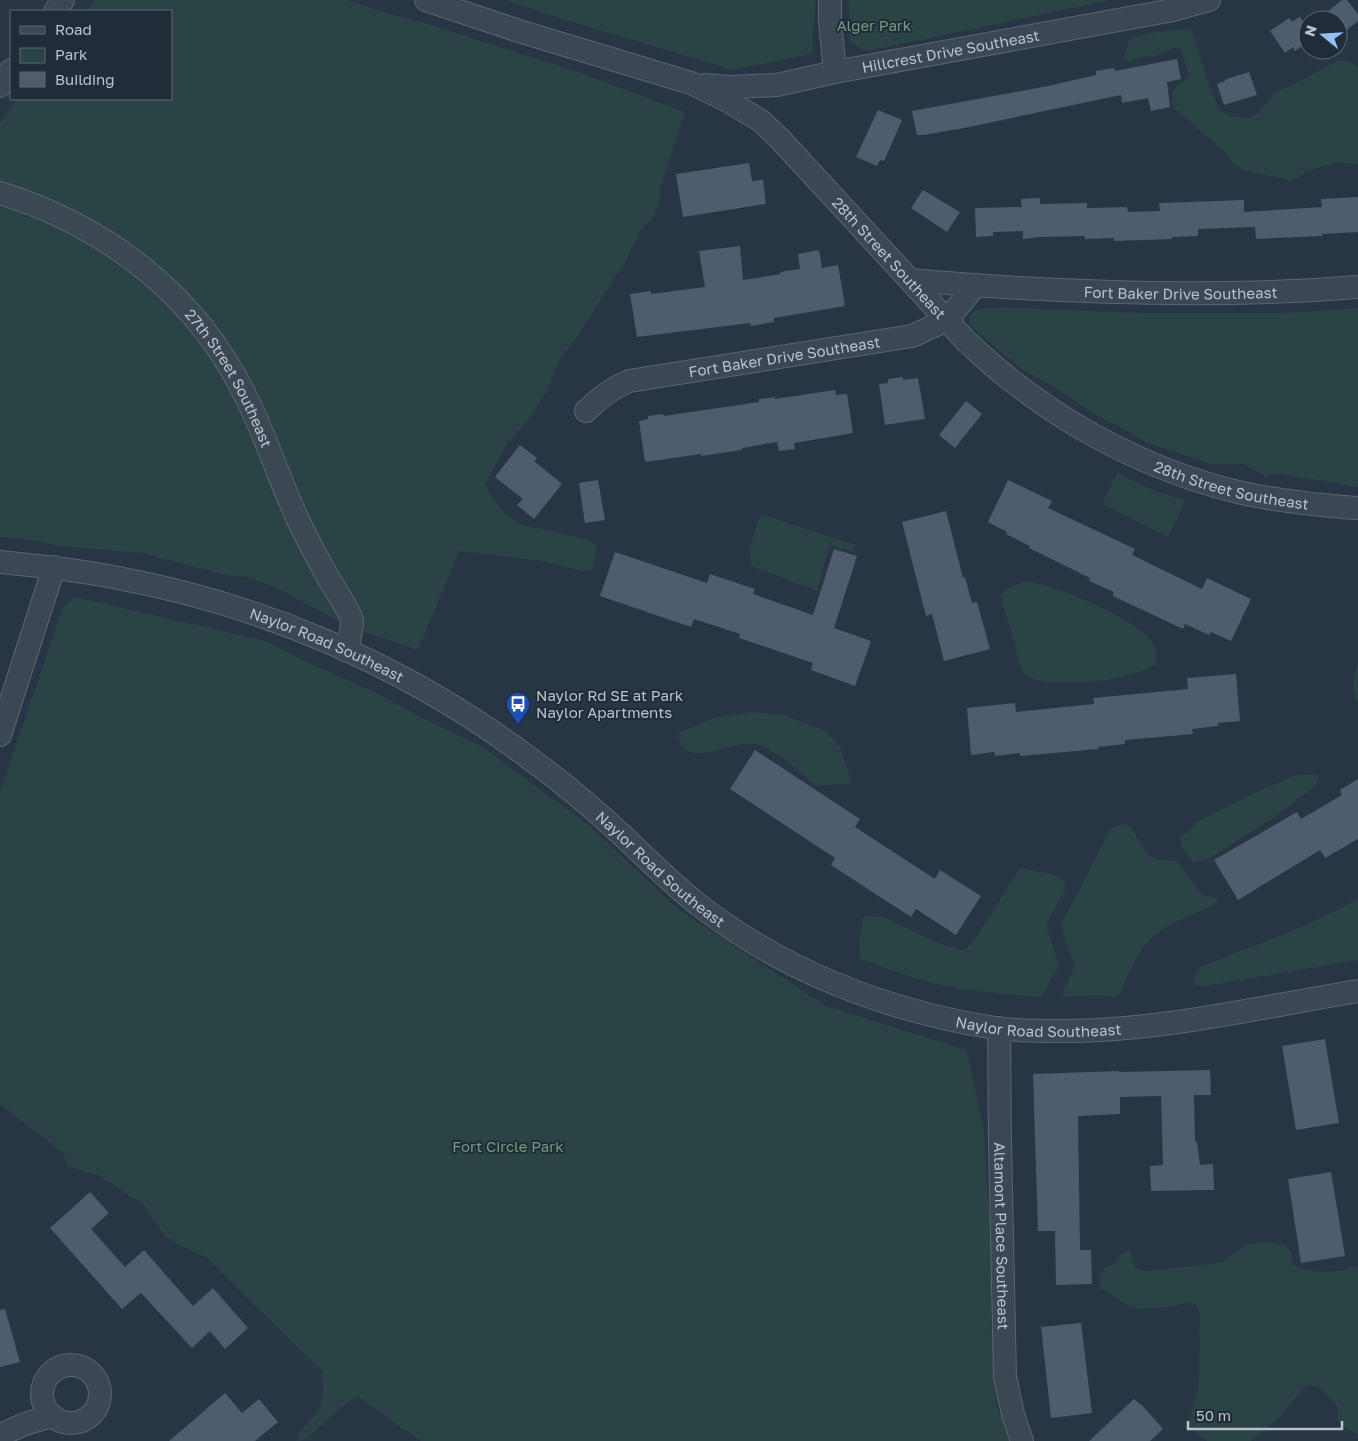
<svg xmlns="http://www.w3.org/2000/svg" width="1358" height="1441" viewBox="0 0 1358 1441" font-family="'Golos Text',sans-serif">
<style>
.green{fill:#2a4345}
.building{fill:#4e5c6d}
.lines{fill:none;stroke-linecap:round;stroke-linejoin:round}
.minor-casing{stroke:#5b6571;stroke-width:24}
.minor{stroke:#3c4754;stroke-width:22}
.labels{text-anchor:middle;dominant-baseline:central;stroke-width:4;stroke-linejoin:round;paint-order:stroke}
.park-label{font-size:15px;fill:#719e7a;stroke:#212c39}
.street-label{font-size:15px;fill:#bac2cd;stroke:#212c39}
.poi-label{font-size:15px;fill:#bac2cd;stroke:#212c39;text-anchor:start}
</style>
<rect width="100%" height="100%" fill="#283544"/>
<g class="green">
<path d="M95,0h252l36,12 49,13 149,48 104,39 -25,77v11l-7,18 -13,12 -13,29 -52,81 -17,22 -11,29 -18,28 -23,26 -20,38c3,15 21,34 33,41l71,16 7,8 -4,19 -3,3 -7,1 -47,-11 -77,-9 -41,99 -71,-24 -68,-37 -32,-12 -21,-2 -85,-22 -84,-7 -18,-5 -39,-4v-414l17,-24h154v-88h-84z"/>
<polygon points="505,0 815,0 812,54 733,70 552,16"/>
<polygon points="849,0 1111,0 867,51 850,42"/>
<path d="M1186,28l5,2 2,4 13,42 12,32 12,8 18,2 8,-3 20,-23 29,-13 29,-17 7,-2 8,2 9,5v97l-23,-1 -24,7 -6,2 -6,6 -9,2 -45,-9 -10,-6 -8,-11 -54,-47c-1,-14 -3,-16 9,-25 1,-1 5,-4 6,-6 2,-5 -6,-17 -5,-24l-5,-4h-3l-19,8 -15,1 -11,4 -3,-1 -3,-3 5,-17 10,-5z"/>
<path d="M1001,307l142,6h138l77,-5v180l-27,-6 -54,-8 -12,2 -22,-12h-32l-66,-22 -19,-12 -29,-14 -42,-29 -32,-17 -48,-40c-18,-22 11,-21 26,-23z"/>
<polygon points="1117,473 1158,492 1185,500 1169,537 1102,504"/>
<polygon points="762,516 766,516 855,545 853,552 830,545 821,575 818,591 758,569 751,565 749,550 759,518"/>
<path d="M1024,581c28,2 114,38 129,62 4,7 4,16 1,23 -14,6 -31,11 -47,14 -17,3 -71,7 -82,-6 -8,-9 -8,-22 -11,-33 -4,-15 -9,-29 -14,-44l6,-8z"/>
<path d="M75,597l191,44 47,24 64,28 47,26 57,27 109,80 88,83 148,97 141,44 17,81 7,112v81l6,83 15,34h-591l-64,-45 -14,10 -38,34 -8,1c1,-12 13,-19 20,-29 8,-12 6,-28 5,-41l-115,-113 -30,-14 -13,-9 -20,-30 -46,-30 -30,-8 -5,-14 -63,-49v-312l63,-185z"/>
<path d="M1358,664v39c-8,-11 -4,-27 0,-39z"/>
<path d="M753,712l31,3 41,16 15,16 11,32 -2,5 -33,2c-16,-13 -37,-34 -57,-41 -22,-7 -59,19 -75,3 -2,-2 -4,-7 -6,-10l1,-6 39,-15z"/>
<polygon points="1317,774 1319,777 1316,785 1276,816 1210,858 1193,862 1182,848 1180,838 1194,826 1196,822 1256,792 1297,775"/>
<path d="M1123,824l8,4 17,27 10,5 19,1 22,30 4,4 13,3 1,5c-25,14 -58,21 -75,46 -9,14 -15,30 -22,45l-5,3 -19,-2 -30,2 -3,-1 1,-7 11,-23 -7,-17 -7,-24 50,-97z"/>
<path d="M1020,868c13,3 34,5 44,12l2,8 -19,35 -1,4 3,7 10,32 -18,31c-30,-2 -62,-5 -92,-10 -28,-6 -61,-18 -88,-28 -5,-13 1,-26 1,-39l3,-4 19,1 43,21 21,8 15,4 3,-1 11,-13z"/>
<path d="M1358,899v61l-158,27 -6,-6 -1,-3 7,-11c53,-21 108,-40 158,-68z"/>
<polygon points="1269,1242 1286,1245 1292,1254 1292,1263 1299,1269 1325,1272 1344,1270 1352,1266 1358,1268 1358,1435 1344,1427 1338,1421 1338,1407 1320,1388 1307,1385 1279,1417 1251,1441 1207,1441 1197,1434 1189,1425 1191,1414 1198,1388 1199,1361 1200,1316 1196,1305 1187,1302 1174,1307 1137,1309 1129,1306 1100,1288 1100,1276 1104,1268 1114,1264 1121,1254 1131,1249 1132,1260 1135,1268 1145,1271 1220,1263 1247,1244"/>
</g>
<g class="building">
<polygon points="1342,0 1347,0 1358,14 1358,21 1338,37 1338,20 1317,20"/>
<polygon points="1300,17 1307,28 1308,27 1308,46 1306,43 1295,51 1293,47 1285,53 1270,31 1289,18 1292,22"/>
<polygon points="1177,59 1181,79 1167,82 1170,107 1151,111 1148,98 1122,103 1121,95 964,128 924,135 917,135 912,111 1048,86 1096,75 1096,71 1114,68 1115,71"/>
<polygon points="1249,72 1257,95 1224,105 1217,84 1225,81 1224,80"/>
<polygon points="878,110 902,120 884,161 880,160 877,166 856,157"/>
<polygon points="749,163 752,181 763,180 766,204 683,217 676,174"/>
<polygon points="923,190 960,212 947,232 911,208"/>
<polygon points="1358,197 1358,232 1322,234 1322,236 1256,239 1255,227 1198,229 1198,236 1172,237 1172,239 1114,241 1114,238 1085,239 1085,236 1040,237 1023,239 1023,231 993,232 993,236 976,237 975,208 1022,207 1021,199 1040,198 1040,204 1087,203 1087,208 1127,207 1128,212 1160,211 1159,203 1244,200 1244,212 1322,207 1321,199"/>
<polygon points="740,246 743,280 781,274 780,272 800,269 798,254 819,250 822,268 838,265 845,306 774,318 774,322 751,326 750,323 637,337 630,294 651,291 651,294 705,287 699,251"/>
<polygon points="903,377 903,380 918,378 925,419 885,425 879,384 888,383 888,379"/>
<polygon points="835,390 836,395 847,394 853,433 794,443 795,449 779,451 777,442 742,448 742,450 701,456 701,454 645,462 639,421 648,419 648,416 663,414 664,416 759,402 759,399 775,397 775,399"/>
<polygon points="966,401 982,414 955,448 939,435"/>
<polygon points="520,445 537,458 534,461 562,484 534,519 517,505 523,499 495,477"/>
<polygon points="598,480 605,520 585,523 579,483"/>
<polygon points="1008,480 1052,501 1048,508 1135,549 1132,555 1202,589 1207,578 1251,599 1231,641 1211,632 1209,635 1185,624 1183,629 1113,596 1114,592 1089,581 1090,578 1029,548 1030,546 1006,534 1007,532 988,522"/>
<polygon points="946,511 963,578 965,577 972,603 977,602 990,649 944,661 932,614 926,616 902,522"/>
<polygon points="834,549 857,556 834,628 871,641 855,686 811,670 813,663 739,638 740,634 694,619 691,627 600,596 615,552 707,583 710,574 755,589 753,594 813,615"/>
<polygon points="1236,674 1240,721 1218,723 1218,726 1192,729 1193,734 1125,740 1125,744 1098,747 1098,749 1020,756 1020,753 995,756 994,752 971,755 967,708 1015,703 1016,712 1094,704 1093,698 1188,689 1187,678"/>
<polygon points="755,750 860,819 855,827 935,879 940,870 981,896 956,935 916,909 911,917 831,865 835,858 730,789"/>
<polygon points="1358,779 1358,839 1325,858 1320,850 1238,900 1214,860 1297,812 1301,819 1342,795 1340,790"/>
<polygon points="1325,1039 1339,1123 1296,1130 1282,1046"/>
<polygon points="1210,1070 1211,1095 1194,1095 1195,1142 1197,1142 1200,1165 1213,1164 1214,1190 1151,1191 1150,1166 1163,1165 1161,1096 1120,1097 1120,1114 1078,1116 1080,1250 1091,1250 1092,1284 1056,1285 1055,1231 1038,1231 1033,1074 1119,1071 1119,1072"/>
<polygon points="1331,1172 1345,1256 1301,1263 1288,1179"/>
<polygon points="90,1192 109,1213 91,1229 125,1267 144,1250 193,1306 213,1288 248,1328 225,1349 210,1331 192,1348 141,1293 122,1309 50,1228"/>
<polygon points="5,1309 20,1362 0,1367 0,1310"/>
<polygon points="1081,1323 1092,1413 1051,1418 1041,1327"/>
<polygon points="225,1393 242,1413 259,1399 278,1422 255,1441 169,1441"/>
<polygon points="1134,1399 1140,1404 1141,1404 1163,1429 1150,1441 1089,1441"/>
</g>
<g class="lines">
<defs>
<g id="minor">
<path id="s1" d="M426,0l96,32 169,51 39,19 31,19 18,17 187,203c76,73 173,128 276,152 37,8 75,12 113,15"/>
<polyline points="830,0 830,21 835,72"/>
<polyline points="55,11 63,0"/>
<path id="s2" d="M705,85l25,2 47,-2 58,-13 338,-62 36,-10"/>
<polyline points="0,86 11,70"/>
<path id="s3" d="M0,193c109,34 199,104 248,208 19,39 32,80 50,119 10,21 21,41 32,61 5,8 21,32 22,40 0,7 -3,21 -5,30"/>
<path id="s4" d="M910,280c149,13 299,19 448,7"/>
<path id="s5" d="M586,411c13,-13 26,-23 43,-30l283,-45 35,-16 28,-34"/>
<path id="s6" d="M0,562c40,4 79,8 118,16 141,26 280,85 396,169 38,27 75,57 110,90 23,22 46,45 71,65 87,69 192,109 300,126 22,3 45,3 67,3 100,0 198,-24 296,-40"/>
<polyline points="0,735 54,567"/>
<path id="s7" d="M999,1028l1,116 5,233 8,37 9,27"/>
<circle cx="71" cy="1394" r="29"/>
<polyline points="0,1435 25,1424 52,1416"/>
</g>
</defs>
<use href="#minor" class="minor-casing"/>
<use href="#minor" class="minor"/>
</g>
<defs>
<symbol id="bus-pin" viewBox="-11 -11 22 30"><path d="M0 17L-7.5 6A9.5 9.5 0 1 1 7.5 6Z" fill="#1a4fb4" stroke="#212c39"/><path d="M-5-6H5V4H4V6H2V4H-2V6H-4V4H-5ZM-3.5-4V0h7V-4ZM-3.5 1.2v1.5H-2V1.2ZM2 1.2v1.5H3.5V1.2Z" fill="#fff"/></symbol>
</defs>
<g fill-rule="evenodd">
<use href="#bus-pin" x="504" y="690" width="28" height="38"/>
</g>
<g class="labels">
<g class="park-label">
<text x="874" y="25">Alger Park</text>
<text x="508" y="1146">Fort Circle Park</text>
</g>
<g class="street-label">
<text stroke="none"><textPath href="#s2" startOffset="249">Hillcrest Drive Southeast</textPath></text>
<text stroke="none"><textPath href="#s1" startOffset="545">28th Street Southeast</textPath></text>
<text stroke="none"><textPath href="#s4" startOffset="271">Fort Baker Drive Southeast</textPath></text>
<text stroke="none"><textPath href="#s5" startOffset="210">Fort Baker Drive Southeast</textPath></text>
<text stroke="none"><textPath href="#s3" startOffset="304">27th Street Southeast</textPath></text>
<text stroke="none"><textPath href="#s1" startOffset="965">28th Street Southeast</textPath></text>
<text stroke="none"><textPath href="#s6" startOffset="339">Naylor Road Southeast</textPath></text>
<text stroke="none"><textPath href="#s6" startOffset="744">Naylor Road Southeast</textPath></text>
<text stroke="none"><textPath href="#s6" startOffset="1164">Naylor Road Southeast</textPath></text>
<text stroke="none"><textPath href="#s7" startOffset="208">Altamont Place Southeast</textPath></text>
</g>
<g class="poi-label">
<text x="536" y="695">Naylor Rd SE at Park<tspan x="536" dy="17">Naylor Apartments</tspan></text>
</g>
</g>
<rect x="10" y="10" width="162" height="90" fill="#212c39" stroke="#5e6874"/>
<rect x="20" y="26" width="25" height="8" fill="#3c4754" stroke="#5e6874"/>
<text x="55" y="35" font-size="15" fill="#bac2cd">Road</text>
<rect x="20" y="48" width="25" height="15" fill="#2a4345" stroke="#5e6874"/>
<text x="55" y="60" font-size="15" fill="#bac2cd">Park</text>
<rect x="20" y="72" width="25" height="15" fill="#4e5c6d" stroke="#5e6874"/>
<text x="55" y="85" font-size="15" fill="#bac2cd">Building</text>
<g transform="translate(1323 35) rotate(288)"><circle r="24" fill="#212c39" stroke="#5e6874"/>
<path d="M0-4L9 19L0 12L-9 19Z" fill="#94bef8"/>
<text y="-8" font-size="14" font-weight="bold" text-anchor="middle" fill="#bac2cd">N</text>
</g>
<path d="M1188 1421v8h154v-8" fill="none" stroke="#bac2cd" stroke-width="2.5"/>
<text x="1196" y="1421" font-size="15" fill="#bac2cd" stroke="#212c39" stroke-width="4" paint-order="stroke">50 m</text>
</svg>
